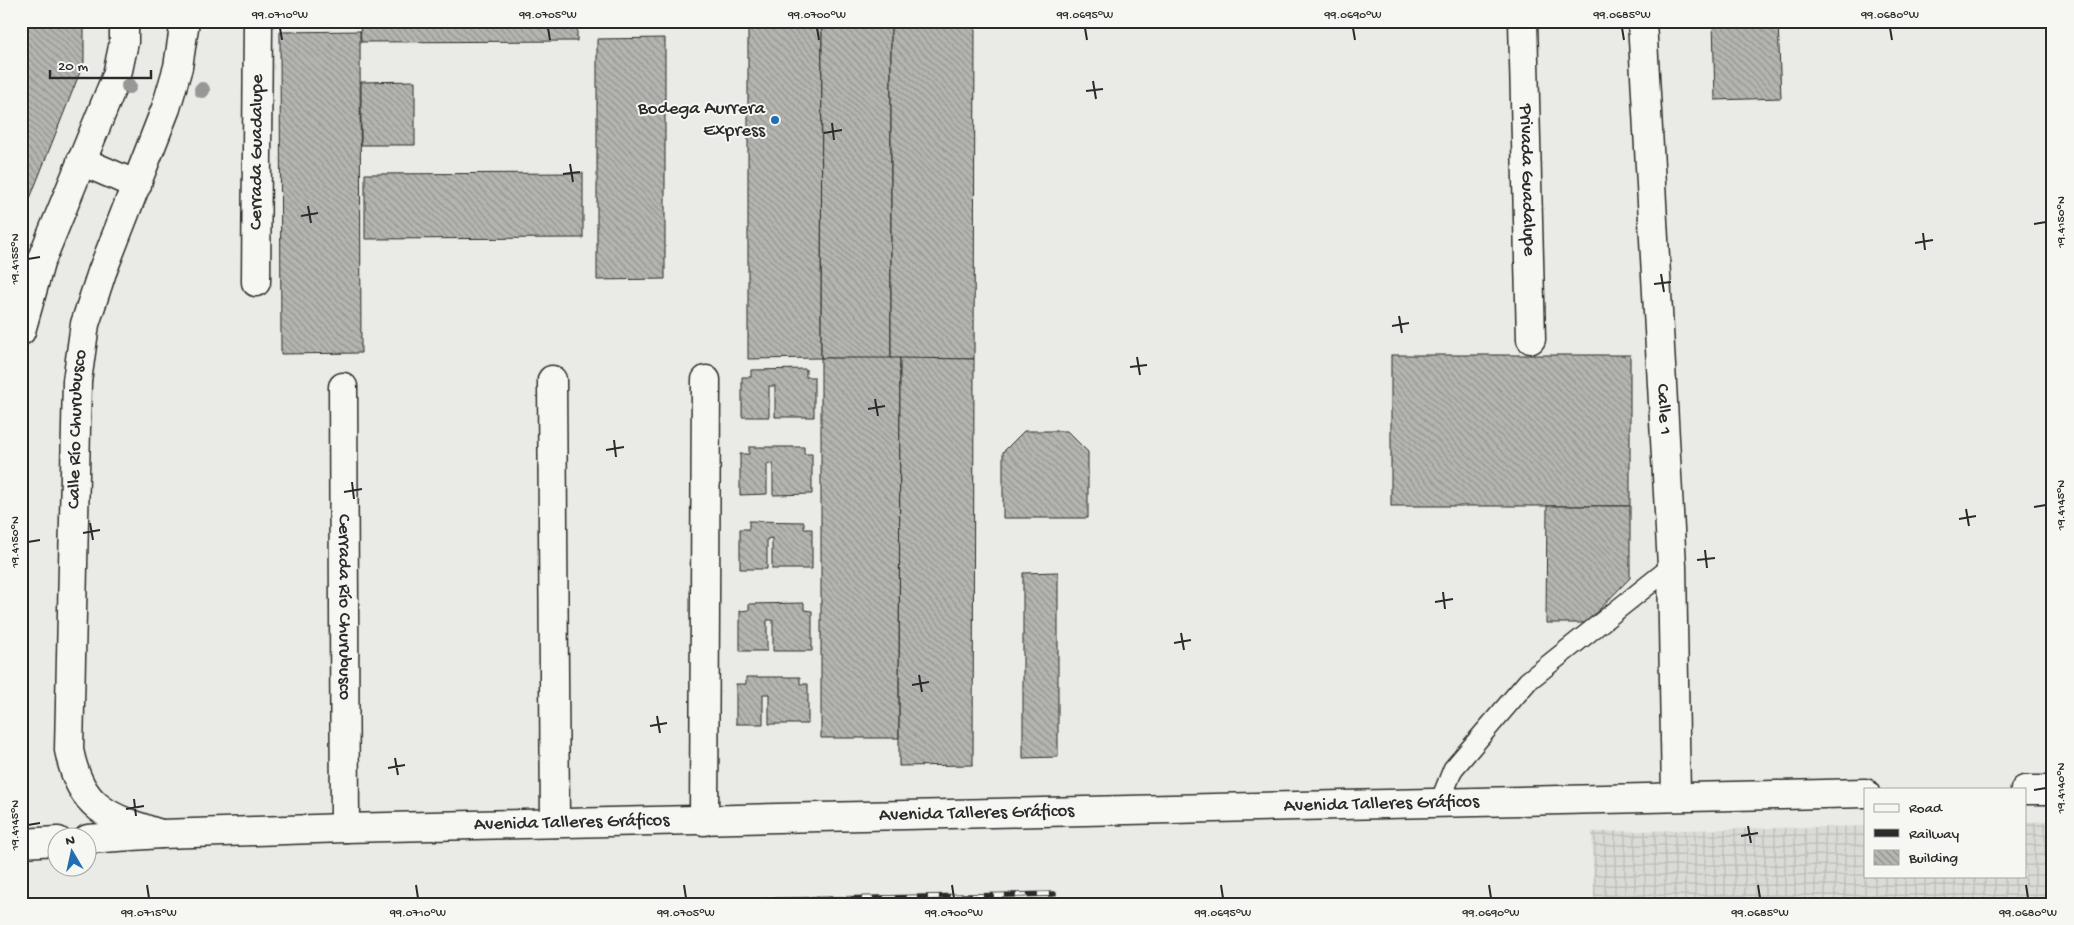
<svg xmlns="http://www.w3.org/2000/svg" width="2074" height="925" viewBox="0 0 2074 925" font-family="'Gochi Hand',sans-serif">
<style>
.industrial{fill:url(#industrial-grid)}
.building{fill:url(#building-back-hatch);stroke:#2b2b2b}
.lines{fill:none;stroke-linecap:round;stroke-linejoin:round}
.service-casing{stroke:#2b2b2b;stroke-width:22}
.pedestrian-casing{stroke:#2b2b2b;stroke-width:31}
.minor-casing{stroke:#2b2b2b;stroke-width:31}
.tertiary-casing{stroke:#2b2b2b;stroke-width:31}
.primary-casing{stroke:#2b2b2b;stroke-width:31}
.service{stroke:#f6f6f2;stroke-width:19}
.pedestrian{stroke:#f6f6f2;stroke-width:28}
.minor{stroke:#f6f6f2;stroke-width:28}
.tertiary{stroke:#f6f6f2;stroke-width:28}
.primary{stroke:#f6f6f2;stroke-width:28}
.rail-casing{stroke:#2b2b2b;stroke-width:5.5}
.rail{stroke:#f6f6f2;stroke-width:4;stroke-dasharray:11;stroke-linecap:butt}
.tree{fill:#979795}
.ticks{fill:none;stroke:#2b2b2b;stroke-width:2}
.poi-dot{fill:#1f6fb2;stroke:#f6f6f2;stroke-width:2}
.labels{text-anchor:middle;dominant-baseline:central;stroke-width:4;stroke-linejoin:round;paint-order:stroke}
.poi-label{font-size:19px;fill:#2b2b2b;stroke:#f6f6f2;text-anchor:end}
.street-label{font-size:19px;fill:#2b2b2b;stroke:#f6f6f2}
.neatline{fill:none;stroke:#2b2b2b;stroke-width:2}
.ticks-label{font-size:12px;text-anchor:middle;fill:#2b2b2b}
</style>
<defs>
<pattern id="industrial-grid" width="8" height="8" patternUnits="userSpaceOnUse" patternTransform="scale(1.25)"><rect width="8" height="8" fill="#dadad6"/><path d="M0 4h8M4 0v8" fill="none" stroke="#bbbbb8"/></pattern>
<pattern id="building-back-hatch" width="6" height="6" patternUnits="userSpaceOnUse" patternTransform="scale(1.25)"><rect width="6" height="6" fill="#b4b4b1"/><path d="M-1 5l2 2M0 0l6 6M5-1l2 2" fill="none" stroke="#939390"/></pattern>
</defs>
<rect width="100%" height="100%" fill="#eaeae6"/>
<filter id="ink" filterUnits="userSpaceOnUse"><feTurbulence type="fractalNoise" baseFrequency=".02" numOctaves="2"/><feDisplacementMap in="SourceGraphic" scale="10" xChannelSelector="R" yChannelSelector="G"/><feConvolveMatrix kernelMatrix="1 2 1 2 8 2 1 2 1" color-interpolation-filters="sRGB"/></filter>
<g filter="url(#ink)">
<polygon class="industrial" points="2053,821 2053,904 1594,904 1592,832 1865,826 1865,876 2025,876 2025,822"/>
<g class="building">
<polygon points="21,21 84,21 84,62 21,221"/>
<polygon points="360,21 577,21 577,41 361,42"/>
<polygon points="748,21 822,21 821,358 748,359"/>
<polygon points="822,21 891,21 891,359 821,358"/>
<polygon points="891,21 975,21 974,359 891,359"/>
<polygon points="1713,21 1778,21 1781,98 1715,100"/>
<polygon points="360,31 361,353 281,354 280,32"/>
<polygon points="665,38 665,279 597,280 597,39"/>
<polygon points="415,81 415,145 361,145 361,82"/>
<polygon points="583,173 583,238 365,239 365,174"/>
<rect x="1391" y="355" width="239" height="151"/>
<polygon points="821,358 900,358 899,738 821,738"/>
<polygon points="900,358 974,359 973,765 899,766"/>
<polygon points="806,369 806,377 814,377 814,417 775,417 775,386 769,386 769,417 742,417 742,377 751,377 751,370"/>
<polygon points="1024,431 1067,431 1088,452 1088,518 1003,518 1003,452"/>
<polygon points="749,447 804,447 804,454 812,454 812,494 773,495 773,463 767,464 767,494 740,495 740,454 749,454"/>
<polygon points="1547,506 1630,506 1630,578 1586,623 1546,623"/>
<polygon points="749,521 804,522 804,529 812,529 812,569 772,569 772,538 767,539 767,569 740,569 740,529 749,529"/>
<polygon points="1058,572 1058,757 1023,758 1023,573"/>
<polygon points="804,603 804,610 812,611 812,651 773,651 773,620 767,620 767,651 740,651 740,611 749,610 749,604"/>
<polygon points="746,677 800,677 800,684 808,684 808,724 769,724 769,694 763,694 763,724 736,724 736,684 746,684"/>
</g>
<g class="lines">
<defs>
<polyline id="service" points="1439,804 1453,769 1528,681 1672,566"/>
<polyline id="pedestrian" points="81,161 137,185"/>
<g id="minor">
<path id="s1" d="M1523,21l8,318"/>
<path id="s2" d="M1642,21l30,545 4,230"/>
<path id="s3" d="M256,282l2,-261"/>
<polyline points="552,380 555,823"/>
<path id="s4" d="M343,387l2,441"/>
<polyline points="704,821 706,380"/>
</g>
<g id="tertiary">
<path id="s5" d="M161,834c-54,-17 -80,-25 -92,-84l8,-369 8,-57 17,-52 64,-164 12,-41 7,-46"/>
</g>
<g id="primary">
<polyline points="21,331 40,263 117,75 124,42 124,21"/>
<polyline points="2025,790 2053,790"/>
<path id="s6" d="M88,839l73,-5 184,-6 1520,-35"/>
<polyline points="21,843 58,841"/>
</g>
</defs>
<use href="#service" class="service-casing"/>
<use href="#pedestrian" class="pedestrian-casing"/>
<use href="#minor" class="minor-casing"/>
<use href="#tertiary" class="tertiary-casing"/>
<use href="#primary" class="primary-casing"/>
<use href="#service" class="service"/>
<use href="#pedestrian" class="pedestrian"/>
<use href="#minor" class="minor"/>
<use href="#tertiary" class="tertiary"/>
<use href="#primary" class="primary"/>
<defs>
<polyline id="rail" points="620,904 1054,894"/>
</defs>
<use href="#rail" class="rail-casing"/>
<use href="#rail" class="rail"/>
</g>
<g class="tree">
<circle cx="129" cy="86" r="8"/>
<circle cx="202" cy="90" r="8"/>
</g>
</g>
<path class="ticks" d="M280,28l2,12M548,28l2,12M817,28l2,12M1085,28l2,12M1353,28l2,12M1622,28l2,12M1890,28l2,12M1093,81l3,18M1086,91l17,-2M832,123l2,17M824,133l18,-3M570,164l3,18M563,174l17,-2M308,206l3,17M301,216l17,-3M2034,224l12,-2M1923,233l2,17M1915,243l18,-3M28,259l12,-2M1661,274l3,18M1654,284l17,-2M1399,316l3,17M1392,326l17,-3M1137,357l3,18M1130,367l17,-2M875,399l3,17M868,409l17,-3M614,440l2,17M606,450l18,-3M352,482l2,17M344,492l18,-3M2034,507l12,-2M1966,509l3,17M1959,519l17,-3M90,523l3,17M83,533l17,-3M28,542l12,-2M1705,550l2,18M1697,560l18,-2M1443,592l2,17M1435,602l18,-3M1181,633l3,17M1174,643l17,-3M919,675l3,17M912,685l17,-3M657,716l3,17M650,726l17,-3M395,758l3,17M388,768l17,-3M2034,790l12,-2M134,799l2,17M126,809l18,-3M28,825l12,-2M1748,826l3,17M1741,836l17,-3M147,885l2,13M416,885l2,13M684,885l2,13M952,885l2,13M1221,885l2,13M1489,885l2,13M1758,885l2,13M2026,885l2,13"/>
<circle class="poi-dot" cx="775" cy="120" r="5"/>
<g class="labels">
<g class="poi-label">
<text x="765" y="109">Bodega Aurrera<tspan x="765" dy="22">Express</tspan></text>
</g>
<g class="street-label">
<text stroke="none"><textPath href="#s3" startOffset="130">Cerrada Guadalupe</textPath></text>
<text stroke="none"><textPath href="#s1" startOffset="159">Privada Guadalupe</textPath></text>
<text stroke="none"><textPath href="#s2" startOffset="389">Calle 1</textPath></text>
<text stroke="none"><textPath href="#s5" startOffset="455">Calle Río Churubusco</textPath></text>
<text stroke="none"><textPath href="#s4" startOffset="220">Cerrada Río Churubusco</textPath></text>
<text stroke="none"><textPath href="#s6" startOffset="1294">Avenida Talleres Gráficos</textPath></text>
<text stroke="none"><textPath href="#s6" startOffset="889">Avenida Talleres Gráficos</textPath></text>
<text stroke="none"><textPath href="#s6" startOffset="484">Avenida Talleres Gráficos</textPath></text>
</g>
</g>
<rect width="2074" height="925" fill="none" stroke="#f6f6f2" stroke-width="55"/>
<rect x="1864" y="788" width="162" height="90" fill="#f6f6f2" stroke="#a5a5a2"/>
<rect x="1874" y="804" width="25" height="8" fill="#f6f6f2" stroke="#a5a5a2"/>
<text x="1909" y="812" font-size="15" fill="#2b2b2b">Road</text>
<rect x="1874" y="829" width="25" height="8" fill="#2b2b2b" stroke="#a5a5a2"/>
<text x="1909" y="838" font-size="15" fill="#2b2b2b">Railway</text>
<rect x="1874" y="850" width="25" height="15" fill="url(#building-back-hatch)" stroke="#a5a5a2"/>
<text x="1909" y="862" font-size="15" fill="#2b2b2b">Building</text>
<g transform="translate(72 852) rotate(351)"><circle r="24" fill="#f6f6f2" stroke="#a5a5a2"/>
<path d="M0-4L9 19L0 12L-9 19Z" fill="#1f6fb2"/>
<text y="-8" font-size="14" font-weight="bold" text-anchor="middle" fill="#2b2b2b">N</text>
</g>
<path d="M50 70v8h101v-8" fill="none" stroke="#2b2b2b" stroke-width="2.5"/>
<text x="58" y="70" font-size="15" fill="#2b2b2b" stroke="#f6f6f2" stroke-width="4" paint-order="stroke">20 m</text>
<rect x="28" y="28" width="2018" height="870" class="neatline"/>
<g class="ticks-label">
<text x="280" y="18">99.0710°W</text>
<text x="548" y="18">99.0705°W</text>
<text x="817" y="18">99.0700°W</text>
<text x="1085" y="18">99.0695°W</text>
<text x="1353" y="18">99.0690°W</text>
<text x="1622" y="18">99.0685°W</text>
<text x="1890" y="18">99.0680°W</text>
<text transform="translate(2060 222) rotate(-90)" y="4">19.4150°N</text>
<text transform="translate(14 259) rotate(-90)" y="4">19.4155°N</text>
<text transform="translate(2060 505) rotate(-90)" y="4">19.4145°N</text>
<text transform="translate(14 542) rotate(-90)" y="4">19.4150°N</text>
<text transform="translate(2060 788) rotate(-90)" y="4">19.4140°N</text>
<text transform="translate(14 825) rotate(-90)" y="4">19.4145°N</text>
<text x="149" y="916">99.0715°W</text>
<text x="418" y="916">99.0710°W</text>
<text x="686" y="916">99.0705°W</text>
<text x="954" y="916">99.0700°W</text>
<text x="1223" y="916">99.0695°W</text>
<text x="1491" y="916">99.0690°W</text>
<text x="1760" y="916">99.0685°W</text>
<text x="2028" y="916">99.0680°W</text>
</g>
</svg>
